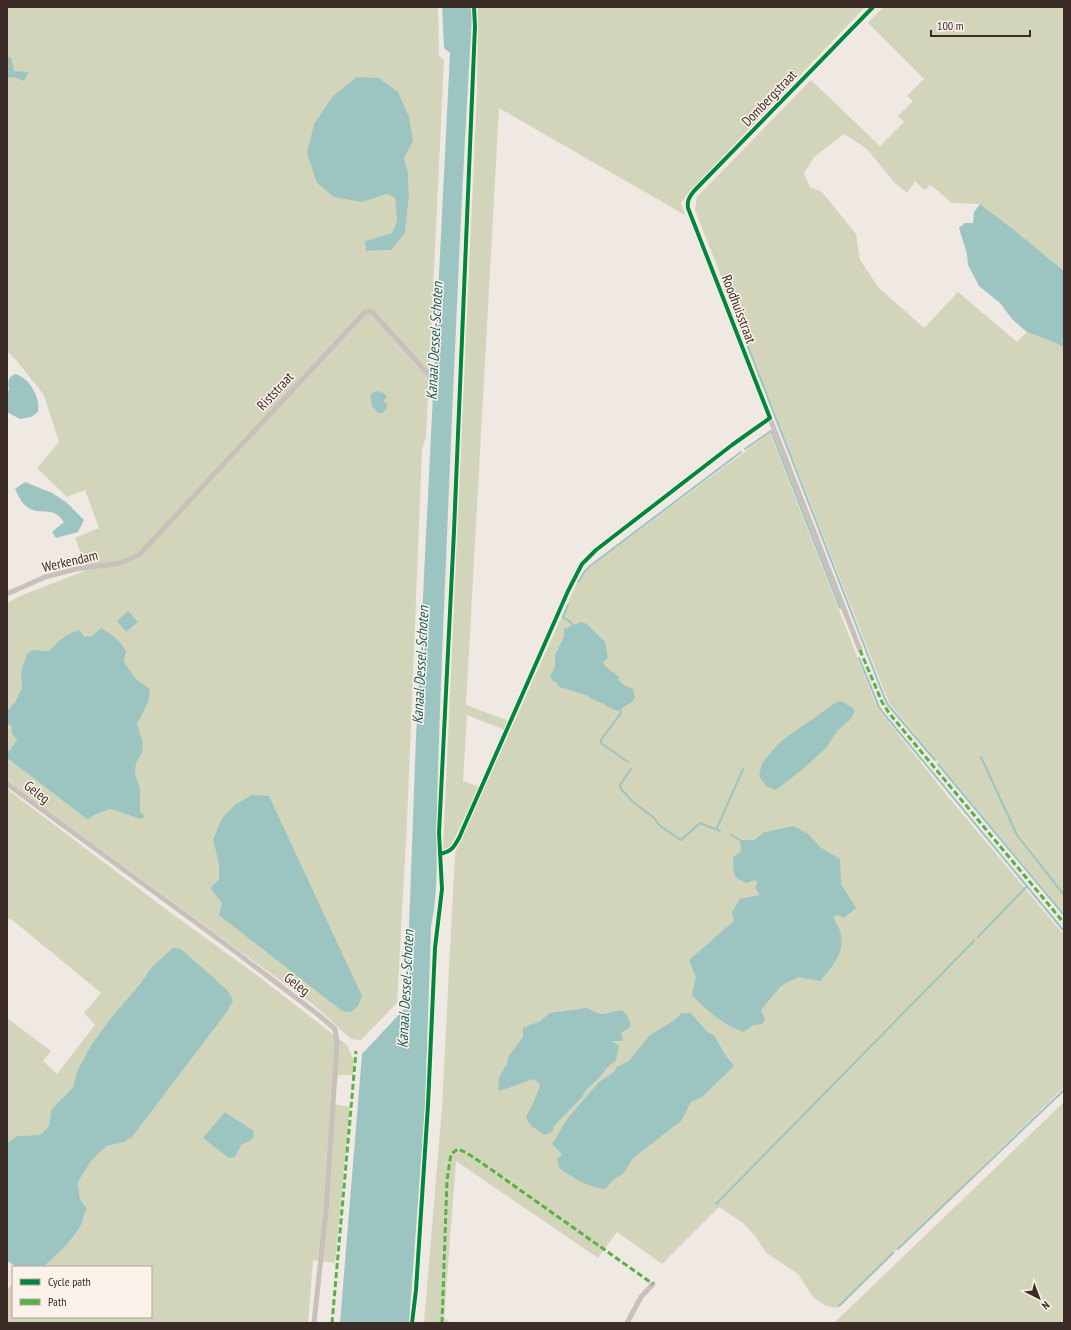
<svg xmlns="http://www.w3.org/2000/svg" width="1071" height="1330" viewBox="0 0 1071 1330" font-family="'PT Sans Narrow',sans-serif">
<style>
.green{fill:#d3d5bb;fill-rule:evenodd}
.water{fill:#9cc5c1}
.lines{fill:none;stroke-linecap:round;stroke-linejoin:round}
.stream{stroke:#9cc5c1;stroke-width:2}
.minor{stroke:#c9c0bb;stroke-width:5}
.quiet{stroke:#57b245;stroke-width:3;stroke-dasharray:6 3;stroke-linecap:butt}
.cycleway-casing{stroke:#fcf2ea;stroke-width:6}
.cycleway{stroke:#00873e;stroke-width:4}
.labels{text-anchor:middle;dominant-baseline:central;stroke-width:3;stroke-linejoin:round;paint-order:stroke}
.street-label{font-size:14px;fill:#3b2c28;stroke:#fcf2ea}
.water-label{font-size:15px;font-style:italic;fill:#18615f;stroke:#fcf2ea}
</style>
<rect width="100%" height="100%" fill="#efe8e3"/>
<g class="green">
<path d="M7,7h431l1,49 5,4 -18,377 -4,13 -15,372 -10,181 -36,37 -10,-1 -37,-34 -307,-224v-23l81,62 6,-5 16,-6 12,4 18,-1v-24l-5,-14 1,-12 6,-9 -5,-29 9,-16 4,-19 -14,-10 -12,-17 2,-10 -34,-16 -36,7 -7,8 -16,-1 -12,22 1,16 -7,14 -8,9v-108l13,-7 67,-26 -12,-32 24,-10 -14,-38 -18,7 -30,-29 22,-26 -15,-47 -28,-35 -9,-9zM413,140l-9,18 4,14 1,24 -4,37 -14,17 -25,1 -1,-10 27,-8 5,-12 -2,-23 -8,-4 -25,8zM213,840l129,171 -132,-123 9,-9v-14z"/>
<polygon points="478,7 865,7 689,192 681,203 685,215 499,108 466,705 509,721 505,730 467,715 463,781 479,787 451,846 443,851 477,92"/>
<polygon points="883,7 1064,7 1064,271 1013,229 980,204 952,203 931,185 924,190 915,181 907,193 894,182 866,148 844,134 814,157 804,173 810,187 822,192 856,234 860,260 879,288 924,328 958,292 1017,342 1027,332 1056,343 1064,348 1064,913 889,703 695,210 697,197 811,80 880,146 904,122 898,116 913,101 907,96 924,79 868,23"/>
<polygon points="770,433 874,700 882,714 950,799 1064,935 1064,1087 837,1308 826,1306 813,1297 798,1274 766,1253 756,1237 743,1223 719,1207 662,1264 617,1232 598,1258 456,1161 444,1318 451,1323 424,1323 442,1107 455,853 576,585 588,569 594,564"/>
<path d="M7,722c5,6 4,12 10,17l-7,11 -3,2z"/>
<path d="M7,789l164,124 83,60 93,72 6,14v16h-15l-5,29 17,3 -15,156 -22,-3 -5,63h-301v-33l6,-7v34h138v-50h-108c14,-12 27,-24 37,-40 4,-6 2,-11 7,-18l-7,-10 -2,-17 13,-21 16,-15 17,-4 27,-174 -11,16 -29,34 -19,26 -14,25 -5,18 -22,23 -2,16 -9,9 -23,1 -10,7v-125l44,33 -8,10 14,13 38,-49 -11,-12 17,-20 -91,-75 -3,4zM225,1112l28,18 -3,11 -9,4z"/>
<polygon points="1064,1102 1064,1323 834,1323"/>
</g>
<g class="water">
<path d="M442,7h29l1,9c-13,214 -21,427 -30,640 -2,52 -4,104 -5,156 -1,38 2,77 -6,114l-6,181 -16,216h-69l22,-269 44,-47 10,-270 34,-684 -6,-5z"/>
<polygon points="11,57 14,71 29,72 24,81 13,77 7,78 7,58"/>
<polygon points="357,77 379,78 398,92 409,117 413,141 404,158 408,172 409,196 405,233 391,250 366,251 365,241 392,233 397,221 395,198 387,194 362,202 334,197 317,183 307,153 314,124 333,96"/>
<polygon points="980,204 1013,229 1064,271 1064,348 1056,343 1027,332 1012,319 1000,303 979,286 968,265 967,254 959,228 965,223 973,223 974,212"/>
<path d="M15,374c14,3 26,24 23,38l-7,5 -11,2 -13,-7v-19l2,-3c-1,-8 -2,-12 6,-16z"/>
<polygon points="376,391 384,393 387,397 384,400 386,404 388,403 386,409 383,413 378,413 372,406 370,396 372,393"/>
<path d="M25,482l27,11 14,9 18,18 -6,12 -22,6 -4,-6 12,-10c-11,-15 -17,-8 -31,-12 -10,-3 -14,-13 -18,-21z"/>
<polygon points="128,611 138,622 126,632 117,621"/>
<polygon points="581,622 587,624 605,642 608,658 603,662 604,665 619,677 618,679 622,684 633,689 635,697 632,702 617,711 583,694 559,687 557,683 553,681 550,677 555,666 555,655 564,637 564,629"/>
<path d="M101,628c11,7 20,12 25,24l-2,10 12,17 14,10c0,13 -7,24 -13,35l6,19 -1,10 -6,10 -1,11 5,14v24l5,4 -4,3 -31,-10 -16,6 -6,5 -81,-62v-6l3,-2 7,-11 -5,-5 -1,-7 -4,-5v-11l8,-9 7,-14 -1,-16 6,-18 6,-4 16,1c9,-10 18,-18 31,-21l4,7 8,-1z"/>
<polygon points="838,701 843,702 855,710 851,719 838,730 826,748 803,769 776,790 766,786 759,776 762,763 781,741"/>
<polygon points="252,795 269,796 362,996 358,1006 351,1012 342,1011 219,915 222,903 210,888 219,879 219,865 213,840 222,818 236,804"/>
<path d="M793,826l15,8 13,14 19,11 1,25 15,24 -12,10 -6,-3 -5,2c2,5 6,9 7,14 6,21 -7,35 -20,50l-22,-4 -17,9 -20,24 4,9 -2,5 -10,1 -9,7c-21,-7 -37,-21 -52,-37l4,-18 -7,-17 45,-39 -2,-9 8,-13 20,-4 -5,-7 2,-5 -2,-3 -8,3c-16,-5 -13,-11 -14,-26l8,-6 -1,-11h14l11,-8z"/>
<path d="M173,948l8,1 45,40 5,7 2,5 -7,12 -94,124 -8,5 -17,4 -16,15 -13,21 2,17 7,10c-5,7 -3,12 -7,18 -10,16 -23,28 -37,40h-26l-10,-6v-118l10,-7 23,-1 9,-9 2,-16 22,-23 5,-18 14,-25 19,-26 29,-34 11,-16z"/>
<path d="M587,1008c5,2 11,6 15,6 18,-2 22,-11 29,12l-10,7 2,8h-11l7,5 -3,14 -9,8 -9,11 -12,11 -4,7 -28,29 -2,6 -7,3c-9,-7 -16,-7 -19,-19l6,-10 8,-20 -1,-3 -6,-4 -33,12 -2,-2 1,-12 8,-13 1,-7 15,-20v-9l17,-7 10,-8z"/>
<path d="M682,1013h9l16,19 7,3 10,18 10,13 -32,31 -11,5 -10,19 -48,37 -10,16 -9,5 -9,10c-18,-2 -32,-11 -46,-21l-2,-10 4,-2 1,-2 -10,-10 16,-26 31,-36 15,-10 3,-5 12,-6 21,-26 23,-14z"/>
<polygon points="225,1112 253,1130 254,1137 250,1141 241,1145 235,1157 229,1158 203,1138"/>
</g>
<g class="lines">
<g class="stream">
<polyline points="733,308 885,699 888,705 935,760"/>
<polyline points="745,449 771,431 840,608"/>
<polyline points="578,582 585,571 590,566 741,452"/>
<polyline points="568,605 563,617 570,622 573,625"/>
<polyline points="859,658 879,707 884,714 1064,931"/>
<polyline points="620,709 621,713 601,740 601,743 628,762"/>
<polyline points="981,757 1017,835 1064,895"/>
<polyline points="938,764 1064,915"/>
<polyline points="631,769 620,785 621,789 633,802 653,817 660,826 681,840 700,823 720,831"/>
<polyline points="717,828 743,769"/>
<polyline points="731,835 740,840"/>
<polyline points="978,937 1027,886"/>
<polyline points="716,1204 974,941"/>
<polyline points="898,1249 1064,1090"/>
<polyline points="839,1306 893,1253"/>
</g>
<g class="minor">
<polyline points="7,594 45,577 76,569 121,563 139,555 365,312 369,311 373,313 431,377"/>
<path d="M860,650l-172,-442c-1,-7 1,-11 6,-17l179,-184"/>
<polyline points="7,784 232,949 320,1016 335,1029 337,1043 326,1211 314,1323"/>
<polyline points="627,1323 641,1297 653,1284"/>
</g>
<g class="quiet">
<polyline points="860,650 882,702 889,713 1064,923"/>
<polyline points="332,1323 356,1051"/>
<polyline points="442,1323 447,1180 451,1154 458,1149 467,1153 489,1168 653,1284"/>
</g>
<defs>
<g id="cycleway">
<path d="M440,854c11,-3 13,-5 19,-16l109,-247 14,-27 14,-14 136,-105 38,-27 -82,-210c-1,-7 1,-11 6,-17l179,-184"/>
<polyline points="412,1323 416,1290 428,1105 435,948 442,889 439,833 454,531 475,26 474,7"/>
</g>
</defs>
<use href="#cycleway" class="cycleway-casing"/>
<use href="#cycleway" class="cycleway"/>
</g>
<g class="labels">
<g class="street-label">
<text transform="translate(769 98) rotate(-46)">Dombergstraat</text>
<text transform="translate(739 309) rotate(69)">Roodhuisstraat</text>
<text transform="translate(275 391) rotate(-47)">Riststraat</text>
<text transform="translate(70 561) rotate(-13)">Werkendam</text>
<text transform="translate(37 792) rotate(37)">Geleg</text>
<text transform="translate(297 984) rotate(37)">Geleg</text>
</g>
<g class="water-label">
<text transform="translate(434 341) rotate(-87)">Kanaal Dessel-Schoten</text>
<text transform="translate(420 665) rotate(-87)">Kanaal Dessel-Schoten</text>
<text transform="translate(405 989) rotate(-87)">Kanaal Dessel-Schoten</text>
</g>
</g>
<rect width="1071" height="1330" fill="none" stroke="#3b2c28" stroke-width="16"/>
<rect x="12" y="1266" width="140" height="52" fill="#fcf2ea" stroke="#afa39c"/>
<rect x="20" y="1279" width="20" height="6" fill="#00873e" stroke="#afa39c"/>
<text x="48" y="1286" font-size="12" fill="#3b2c28">Cycle path</text>
<rect x="20" y="1299" width="20" height="6" fill="#57b245" stroke="#afa39c"/>
<text x="48" y="1306" font-size="12" fill="#3b2c28">Path</text>
<g transform="translate(1039 1298) rotate(138)" stroke="#fcf2ea" stroke-width="3" paint-order="stroke">
<path d="M0-3L7 15L0 10L-7 15Z" fill="#3b2c28"/>
<text y="-6" font-size="11" font-weight="bold" text-anchor="middle" fill="#3b2c28">N</text>
</g>
<path d="M931 30v6h99v-6" fill="none" stroke="#3b2c28" stroke-width="2"/>
<text x="937" y="30" font-size="12" fill="#3b2c28" stroke="#fcf2ea" stroke-width="3" paint-order="stroke">100 m</text>
</svg>
